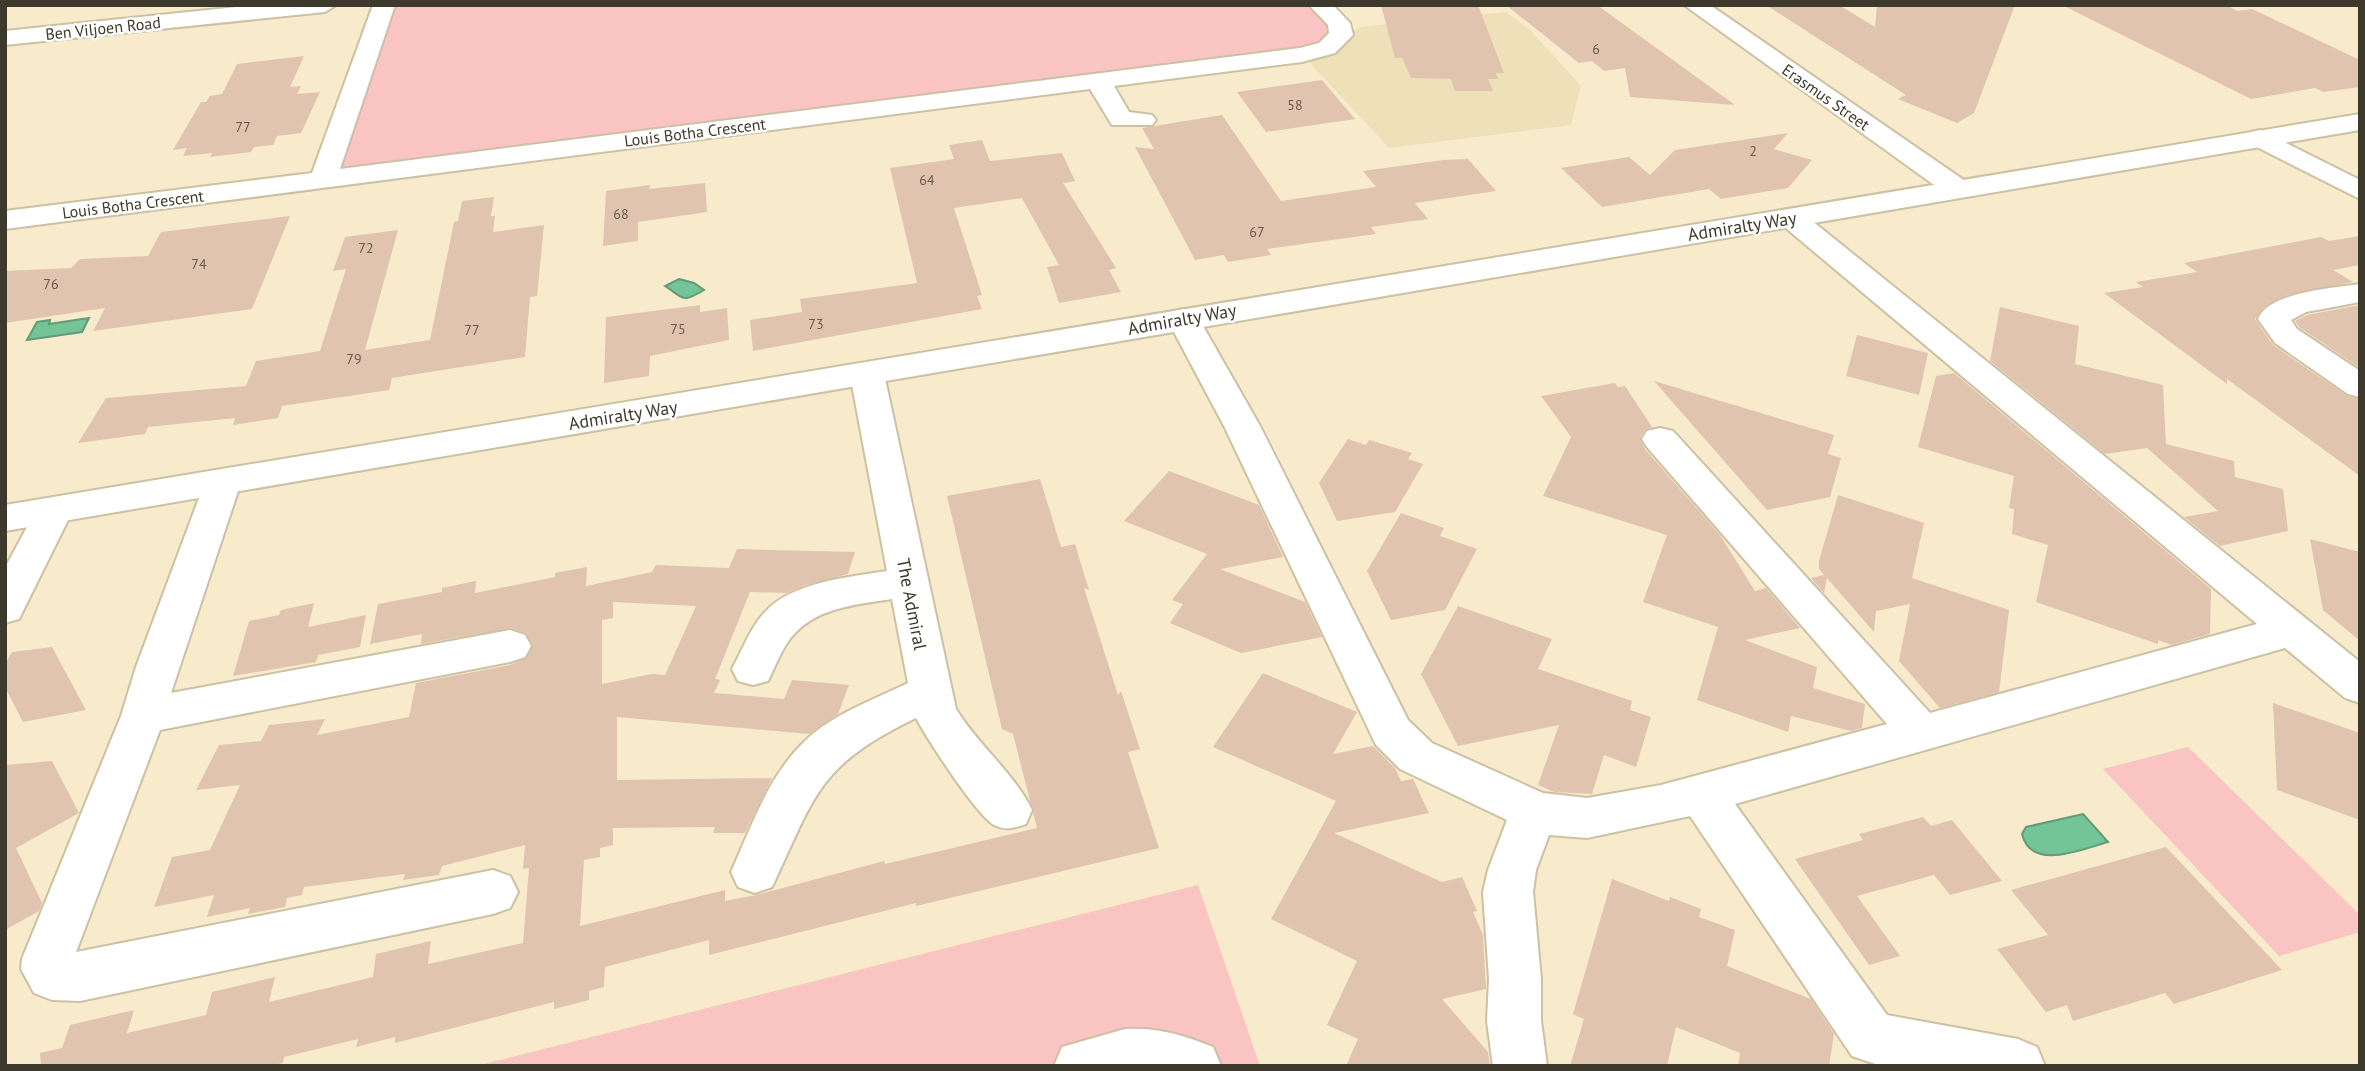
<svg xmlns="http://www.w3.org/2000/svg" width="2365" height="1071" viewBox="0 0 2365 1071" font-family="'PT Sans',sans-serif">
<style>
.built{fill:#eee1ba}
.green{fill:#f9c4c1}
.water{fill:#73c497;stroke:#639a77;stroke-width:2}
.building{fill:#e1c4b0;fill-rule:evenodd}
.lines{fill:none;stroke-linecap:round;stroke-linejoin:round}
.minor-casing{stroke:#ccc1a3;stroke-width:4}
.major-casing{stroke:#ccc1a3;stroke-width:4}
.minor{fill:#fff;fill-rule:evenodd}
.major{fill:#fff;fill-rule:evenodd}
.labels{text-anchor:middle;dominant-baseline:central;stroke-width:5;stroke-linejoin:round;paint-order:stroke}
.number-label{font-size:14px;fill:#665c4d}
.far-street-label{font-size:16px;fill:#3d392c;stroke:#fff}
.street-label{font-size:18px;fill:#3d392c;stroke:#fff}
</style>
<rect width="100%" height="100%" fill="#f7ebcc"/>
<polygon class="built" points="1506,12 1530,30 1581,86 1571,125 1389,148 1307,60 1339,51 1348,42 1353,31 1361,27"/>
<g class="green">
<polygon points="397,5 1305,5 1324,20 1329,31 1320,43 1295,50 339,171"/>
<polygon points="2188,747 2360,915 2360,932 2279,956 2103,769"/>
<polygon points="1198,885 1260,1066 476,1066"/>
</g>
<g class="water">
<path d="M679,279l15,4 10,7c-23,14 -20,8 -39,-4z"/>
<polygon points="89,318 82,332 27,340 37,322 50,320 49,324"/>
<path d="M2083,814l25,28c-26,7 -77,30 -86,-8l4,-7z"/>
</g>
<g class="building">
<polygon points="1381,5 1478,5 1504,73 1496,73 1498,79 1488,79 1493,91 1455,91 1451,79 1411,78 1402,58 1395,58"/>
<polygon points="1506,5 1597,5 1735,105 1630,97 1625,68 1604,71 1592,61 1579,63"/>
<polygon points="1766,5 1839,5 1875,27 1877,5 2015,5 1974,113 1957,123 1898,99 1906,95"/>
<polygon points="2062,5 2227,5 2237,11 2252,9 2360,60 2360,87 2323,92 2315,88 2251,99"/>
<polygon points="304,56 290,87 301,86 297,94 320,92 301,133 277,136 273,145 254,147 251,152 210,157 212,153 183,156 187,148 173,150 201,102 206,102 210,96 222,94 237,64"/>
<polygon points="1322,80 1355,119 1266,132 1237,92"/>
<polygon points="1222,115 1281,201 1376,187 1363,171 1443,160 1468,159 1496,191 1415,203 1428,219 1371,227 1376,234 1267,249 1271,255 1228,262 1224,255 1195,260 1135,147 1154,149 1142,128"/>
<polygon points="1788,133 1774,149 1812,160 1788,188 1721,199 1709,189 1602,207 1561,168 1629,157 1650,175 1675,150"/>
<polygon points="982,140 990,161 1062,153 1075,181 1063,183 1116,268 1109,270 1121,292 1059,303 1047,267 1059,265 1022,198 954,208 982,295 977,296 982,309 753,351 750,320 802,312 800,299 917,283 890,168 954,159 949,145"/>
<polygon points="705,183 707,212 638,222 638,241 603,246 606,191 650,185 649,189"/>
<polygon points="494,197 491,216 495,216 493,232 544,225 537,296 530,297 525,357 392,378 389,390 282,406 278,418 233,425 235,418 148,427 145,434 78,443 106,398 246,386 256,361 320,351 346,269 333,271 345,237 398,230 365,350 430,340 454,222 458,221 462,201"/>
<polygon points="290,216 252,309 93,331 105,308 5,323 5,271 71,268 80,259 148,256 161,232"/>
<polygon points="2360,236 2360,265 2333,270 2353,282 2287,295 2263,308 2255,319 2273,345 2347,396 2360,399 2360,476 2227,379 2227,384 2104,293 2143,287 2136,282 2197,272 2184,263 2321,237 2329,241"/>
<polygon points="700,305 700,312 727,308 729,340 650,356 649,376 604,383 606,317"/>
<polygon points="2360,305 2360,368 2299,327 2295,321 2307,315"/>
<polygon points="2000,307 2079,326 2075,364 2163,385 2166,444 2234,461 2235,477 2283,489 2288,531 2220,546 2184,517 2218,511 2147,448 2105,454 1990,361"/>
<polygon points="1857,335 1928,353 1919,395 1846,376"/>
<polygon points="1954,373 2211,589 2210,634 2172,645 2158,640 2158,644 2036,602 2048,545 2012,534 2014,509 2009,508 2014,476 1918,447 1936,376"/>
<polygon points="1654,381 1834,435 1828,454 1841,458 1830,497 1767,510"/>
<polygon points="1615,383 1618,387 1625,386 1652,427 1645,430 1640,438 1645,449 1720,535 1755,591 1766,588 1800,628 1745,640 1817,667 1813,688 1865,704 1862,728 1851,731 1791,716 1788,732 1697,700 1718,627 1643,602 1667,535 1543,496 1571,437 1541,396"/>
<polygon points="1348,439 1366,445 1369,440 1412,453 1408,459 1423,464 1395,512 1337,521 1319,483"/>
<polygon points="1169,471 1259,505 1283,557 1220,569 1305,602 1322,637 1241,653 1170,623 1183,604 1172,600 1207,554 1124,521"/>
<path d="M1040,479l21,68 14,-3 14,46 -5,-2 34,107 3,-4 19,58 -12,3 31,96 -243,58v-3l-207,52v-15l-104,27 -1,20 -15,4v9l-35,9v-7l-159,41v-6l-39,10 2,-8 -74,18 -1,6 -15,3h-227l-1,-13 22,-5 8,-23 64,-15 -7,23 79,-18 6,-23 63,-15 -6,25 104,-25 3,-23 55,-13 -3,23 95,-21 6,-75 -6,1 2,-24 -83,21 -3,9 -36,5 2,-6 -101,13 -2,8 -15,3 -2,9 -37,7 2,-6 -43,9 7,-22 -60,12 18,-50 38,-7 30,-65 -44,5 23,-45 42,-4 8,-16 56,-6 -8,16 92,-18 7,-34 94,-18 17,-7 6,-13 -7,-12 -15,-5 -90,16 1,-10 -52,10 8,-40 64,-12v-4l34,-7 -1,12 80,-16v-4l32,-6 -1,19 66,-14 4,-7 73,3 8,-19 118,3 -7,22 -43,11 -19,8 -36,-1 -35,87 5,1 -6,13 70,6 8,-19 57,5 -11,29 -29,20 -192,-17v63l155,-2 -27,55h-32l2,-6 -102,1v17l-13,3v9l-16,3 -4,66 145,-36v11l31,-6 128,-34 1,3 152,-36 -24,-94 -11,-5 -55,-233zM613,602l83,4 -31,69 -13,-1 -50,10v-64l11,-2z"/>
<polygon points="1838,495 1924,523 1912,578 2009,610 1999,692 1940,708 1899,661 1910,604 1876,611 1874,632 1827,578 1824,593 1811,578 1824,575 1819,569 1819,561"/>
<polygon points="1401,513 1444,528 1440,536 1477,549 1445,610 1391,620 1367,571"/>
<polygon points="2310,539 2360,552 2360,641 2323,610"/>
<polygon points="314,603 308,627 366,615 360,647 318,655 316,662 233,676 249,621 279,615 281,610"/>
<polygon points="1458,606 1552,639 1538,669 1632,701 1630,710 1651,717 1636,767 1604,755 1592,794 1554,792 1538,785 1559,725 1458,746 1421,674"/>
<polygon points="52,647 86,710 23,722 5,687 5,664 12,652"/>
<polygon points="1263,673 1357,712 1333,754 1373,746 1395,768 1401,781 1413,779 1429,813 1334,833 1442,882 1462,877 1477,911 1473,912 1483,935 1486,989 1442,999 1488,1052 1490,1066 1346,1066 1358,1039 1327,1025 1357,961 1271,919 1336,801 1213,747"/>
<polygon points="2273,703 2360,733 2360,820 2277,790"/>
<polygon points="52,761 79,813 16,848 42,903 39,911 5,930 5,765"/>
<polygon points="1923,817 1931,826 1952,820 2002,881 1950,895 1934,875 1857,896 1900,956 1869,965 1795,859 1863,840 1859,834"/>
<polygon points="2166,847 2282,970 2174,1004 2165,993 2073,1021 2067,1005 2046,1012 1997,949 2048,935 2011,890"/>
<polygon points="1612,879 1669,901 1670,897 1701,909 1699,917 1735,930 1727,966 1811,999 1834,1034 1829,1066 1738,1066 1740,1053 1676,1027 1667,1066 1570,1066 1584,1019 1573,1014"/>
</g>
<g class="lines">
<defs>
<g id="minor">
<polygon points="257,5 336,5 325,12 5,45 5,31"/>
<polygon points="373,5 395,5 340,169 1300,48 1319,43 1329,33 1328,25 1309,5 1333,5 1350,23 1353,35 1335,53 1302,62 1114,86 1129,112 1152,115 1156,120 1152,125 1112,125 1090,89 5,229 5,211 312,173"/>
<polygon points="1684,5 1710,5 1968,183 1972,189 1968,195 1958,197 1948,195"/>
<polygon points="2260,130 2360,180 2360,199 2251,144 2247,138 2251,132"/>
<polygon points="1791,209 1801,212 2360,662 2360,703 2345,698 2285,648 1735,804 1887,1015 2018,1039 2037,1047 2045,1066 1881,1066 1852,1056 1690,816 1587,838 1549,835 1536,870 1533,892 1541,979 1541,1021 1547,1066 1493,1066 1487,1021 1489,979 1483,892 1488,870 1507,820 1400,769 1376,745 1224,426 1167,319 1172,312 1183,309 1194,312 1199,319 1260,426 1408,720 1432,743 1543,793 1587,798 1661,785 1887,724 1647,447 1642,439 1647,431 1660,428 1673,431 1930,713 2257,624 1781,224 1777,218 1781,212"/>
<path d="M2360,284v18l-54,10 -15,8 6,9 63,42v26l-12,-3 -73,-51 -17,-24c10,-27 76,-31 102,-35z"/>
<path d="M867,364l12,3 5,7 72,335c22,36 58,64 76,101l-6,14c-12,4 -20,7 -32,1 -19,-12 -66,-85 -78,-107 -99,48 -100,76 -144,169l-17,6 -17,-6 -7,-15c20,-44 37,-96 74,-131 28,-27 68,-41 103,-58l-16,-84c-32,5 -73,8 -97,34 -12,12 -19,32 -27,48l-15,4 -15,-4 -6,-12c10,-18 18,-41 33,-57 27,-30 84,-35 122,-41l-37,-197 5,-7z"/>
<polygon points="223,470 236,473 241,482 171,693 510,630 525,635 531,646 525,657 510,662 160,730 76,952 493,870 510,876 518,892 510,908 493,914 80,1001 52,1000 34,993 21,969 22,959 121,716 136,667 205,482 210,473"/>
<polygon points="54,497 67,501 73,510 19,619 5,623 5,568 41,501"/>
<path d="M1125,1029c31,-2 59,6 88,18l8,19h-167l8,-19z"/>
</g>
<polygon id="major" points="2360,114 2360,130 5,531 5,505"/>
</defs>
<use href="#minor" class="minor-casing"/>
<use href="#major" class="major-casing"/>
<use href="#minor" class="minor"/>
<use href="#major" class="major"/>
</g>
<g class="labels">
<g class="number-label">
<text x="1596" y="49">6</text>
<text x="1295" y="105">58</text>
<text x="243" y="127">77</text>
<text x="1753" y="151">2</text>
<text x="927" y="180">64</text>
<text x="621" y="214">68</text>
<text x="1257" y="232">67</text>
<text x="366" y="248">72</text>
<text x="199" y="264">74</text>
<text x="51" y="284">76</text>
<text x="816" y="324">73</text>
<text x="678" y="329">75</text>
<text x="472" y="330">77</text>
<text x="354" y="359">79</text>
</g>
<g class="far-street-label">
<text transform="translate(103 28) rotate(-6)">Ben Viljoen Road</text>
<text transform="translate(1826 97) rotate(35)">Erasmus Street</text>
<text transform="translate(695 132) rotate(-7)">Louis Botha Crescent</text>
<text transform="translate(133 204) rotate(-7)">Louis Botha Crescent</text>
</g>
<g class="street-label">
<text transform="translate(1742 226) rotate(-9)">Admiralty Way</text>
<text transform="translate(1182 319) rotate(-10)">Admiralty Way</text>
<text transform="translate(623 415) rotate(-9)">Admiralty Way</text>
<text transform="translate(912 604) rotate(79)">The Admiral</text>
</g>
</g>
<rect width="2365" height="1071" fill="none" stroke="#3d392c" stroke-width="14"/>
</svg>
